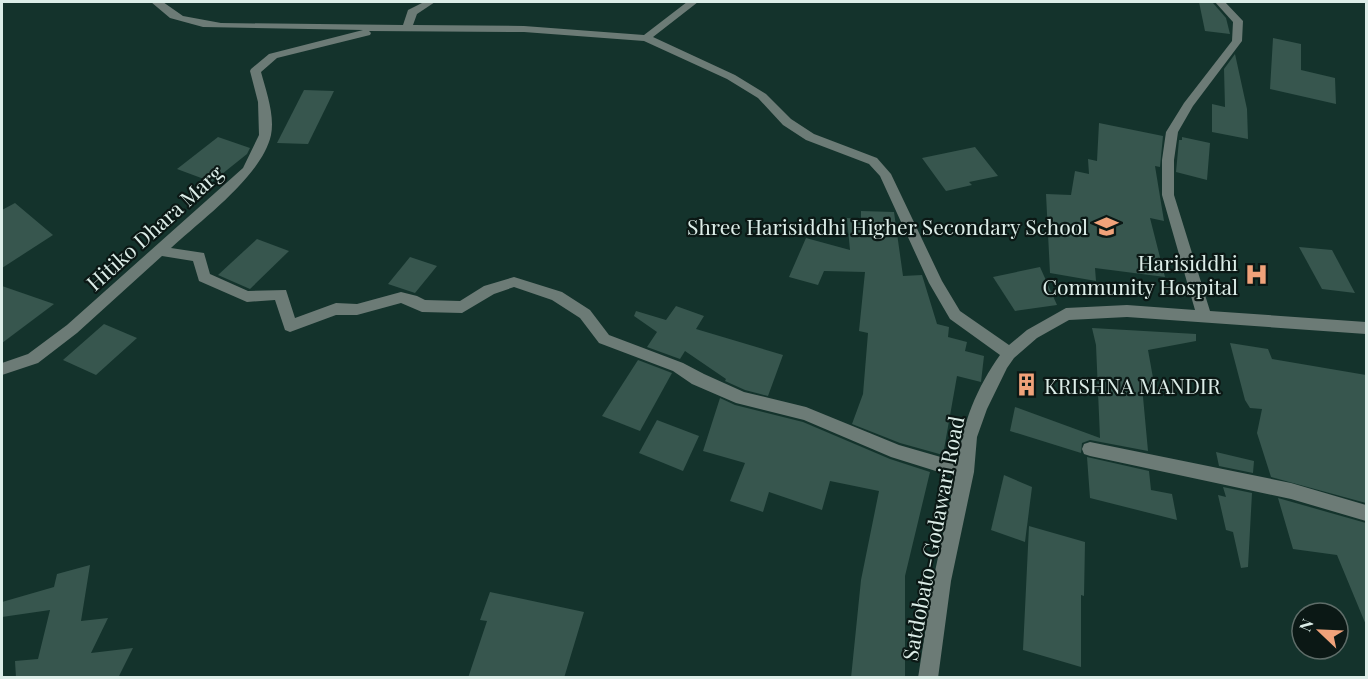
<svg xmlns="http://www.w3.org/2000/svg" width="1368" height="679" viewBox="0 0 1368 679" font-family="'Playfair Display',serif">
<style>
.building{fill:#37564e}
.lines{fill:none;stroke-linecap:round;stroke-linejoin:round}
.minor{fill:#6c7b76;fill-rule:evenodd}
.labels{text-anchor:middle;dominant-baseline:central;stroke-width:4.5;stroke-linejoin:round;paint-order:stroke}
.poi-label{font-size:21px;fill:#dcede8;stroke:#0b1815;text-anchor:end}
.street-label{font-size:21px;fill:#dcede8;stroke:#0b1815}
</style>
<rect width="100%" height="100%" fill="#14332c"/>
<g class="building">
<polygon points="1199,2 1213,3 1226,18 1230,34 1205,31"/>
<polygon points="1273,38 1301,44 1301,70 1335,78 1336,104 1270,89"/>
<polygon points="1235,54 1247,109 1248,139 1212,132 1212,104 1225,107 1224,69"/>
<polygon points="304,90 334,91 308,144 277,143"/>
<polygon points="1099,123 1163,136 1160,167 1155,166 1164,221 1150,218 1165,277 1095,268 1096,281 1050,273 1046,194 1071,195 1075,171 1089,174 1088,159 1097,161"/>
<polygon points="218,137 250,148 247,154 212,182 177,169"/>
<polygon points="1182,137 1210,143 1207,180 1176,172 1179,140 1182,140"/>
<polygon points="975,147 998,176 969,182 972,185 946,191 922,158"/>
<polygon points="15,203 53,235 2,268 2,210"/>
<polygon points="861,211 894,212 903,276 922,275 937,324 949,327 948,337 967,342 965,351 984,356 981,382 957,376 943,455 900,443 852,424 863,394 868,333 859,331 865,272 824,271 818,285 789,277 806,238 850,250 847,218 861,219"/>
<polygon points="257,239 289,251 250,289 218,275"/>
<polygon points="1299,247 1332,250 1355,293 1322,289"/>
<polygon points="410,257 437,266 415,293 388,284"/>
<polygon points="1040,267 1057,305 1015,311 993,277"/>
<polygon points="2,286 54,304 2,343"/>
<polygon points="676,306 704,316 696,329 783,355 768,396 745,390 725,381 726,379 685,351 680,359 647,347 657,332 634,316 636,311 666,320"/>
<polygon points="104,324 137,338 96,375 63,360"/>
<polygon points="1092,328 1196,334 1196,341 1148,350 1155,389 1142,386 1148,451 1090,440 1082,443 1081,453 1010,431 1015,407 1100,438 1096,345"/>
<polygon points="1230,343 1268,349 1272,359 1366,375 1366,503 1271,477 1257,433 1262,409 1250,408 1245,400"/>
<polygon points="638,360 672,373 640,431 602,416"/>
<polygon points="720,398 735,405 803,422 890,459 930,472 905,576 905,678 851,678 861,580 879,491 830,481 822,510 769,492 763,512 730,501 745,463 703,451"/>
<polygon points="657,420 699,436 683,471 639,453"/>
<polygon points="1216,452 1254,461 1253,473 1219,466"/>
<polygon points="1087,457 1149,471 1151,490 1172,494 1177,520 1090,498"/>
<polygon points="1004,475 1032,487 1025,542 991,530"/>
<polygon points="1223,487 1252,493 1248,567 1241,568 1233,532 1226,530 1218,495 1226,497"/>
<polygon points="1278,498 1366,523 1366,625 1337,555 1293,549"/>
<polygon points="1029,526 1085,542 1084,596 1081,595 1081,667 1023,650"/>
<polygon points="90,565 81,621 108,618 91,653 133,648 118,678 16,678 15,661 38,659 50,610 2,617 2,602 54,587 57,574"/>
<polygon points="490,592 584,612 564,678 468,678 487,621 480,620"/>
</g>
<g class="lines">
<g class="minor">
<path d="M151,2h12l20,14 38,7 182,2 5,-15 16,-8h11l-18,12 -4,11 111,1 120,9 43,-33h11l-45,35 82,38 31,19 25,25 23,15 63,24 14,16 51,107 18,30 49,34 18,-15 39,-22 61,-3 68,5 -33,-115v-35l4,-28 18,-29 48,-62 1,-19 -18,-20h10l18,19 -1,20 -49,65 -15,26 -4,28v35l36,116 156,11v12l-239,-17 -58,3 -32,18 -23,20 -7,10 -20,41 -10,28 -3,35 -23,109 -13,97h-20l15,-97 22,-104 -64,-20 -87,-37 -68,-17 -44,-19 -19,-13 -74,-28 -19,-25 -28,-18 -38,-13 -20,7 -32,19 -40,-1 -21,-9 -44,12h-21l-46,17 -5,-2 -10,-30 -28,2 -48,-21 -6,-20 -31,-5 -85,77 -39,30 -36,12v-12l26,-9 39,-29 176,-157 16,-33 -1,-33 -8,-31 1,-2 18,-15 94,-24 -160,-3 -33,-9zM369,31l155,1 120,9 83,38 31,19 25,27 23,15 63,24 11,12 49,107 21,36 50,36c-23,32 -38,69 -42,107l-59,-17 -93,-38 -62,-15 -40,-18 -21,-11 -74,-28 -19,-25 -28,-18 -48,-15 -30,9 -24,15 -35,-1 -8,-4 -16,-4 -44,12 -21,-1 -41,15 -9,-28 -38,1 -38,-17 -6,-21 -33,-5c30,-28 91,-72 100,-113 4,-20 -5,-44 -10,-63l16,-14 93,-23 1,-2z"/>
<polygon points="1090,442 1291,483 1366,505 1366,521 1291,499 1090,456 1084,454 1082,449 1084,444"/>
</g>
</g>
<defs>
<symbol id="school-bare" viewBox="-9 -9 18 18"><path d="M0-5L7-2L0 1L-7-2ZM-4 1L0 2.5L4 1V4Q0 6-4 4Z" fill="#f0a27a" stroke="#0b1815" stroke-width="2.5" paint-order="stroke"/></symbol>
<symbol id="hospital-bare" viewBox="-9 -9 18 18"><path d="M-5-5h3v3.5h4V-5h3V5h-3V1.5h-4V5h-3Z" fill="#f0a27a" stroke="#0b1815" stroke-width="2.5" paint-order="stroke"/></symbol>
<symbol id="building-bare" viewBox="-9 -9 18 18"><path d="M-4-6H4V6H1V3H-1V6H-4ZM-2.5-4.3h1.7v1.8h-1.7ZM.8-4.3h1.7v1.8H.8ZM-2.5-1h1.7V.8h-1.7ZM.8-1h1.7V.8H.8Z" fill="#f0a27a" stroke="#0b1815" stroke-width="2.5" paint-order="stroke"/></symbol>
</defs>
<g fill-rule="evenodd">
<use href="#school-bare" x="1090" y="210" width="33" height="33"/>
<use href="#hospital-bare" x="1240" y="258" width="33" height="33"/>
<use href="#building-bare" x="1010" y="368" width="33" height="33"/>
</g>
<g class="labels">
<g class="poi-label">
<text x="1088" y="226">Shree Harisiddhi Higher Secondary School</text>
<text x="1238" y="262">Harisiddhi<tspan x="1238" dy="24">Community Hospital</tspan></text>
<text x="1044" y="385" text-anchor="start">KRISHNA MANDIR</text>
</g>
<g class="street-label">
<text transform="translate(154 227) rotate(-42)">Hitiko Dhara Marg</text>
<text transform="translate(932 538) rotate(-79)">Satdobato-Godawari Road</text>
</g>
</g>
<rect width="1368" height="679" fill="none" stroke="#dcede8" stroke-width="6"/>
<g transform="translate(1320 631) rotate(293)"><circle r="28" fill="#0b1815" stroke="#5f6d69" stroke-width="1.5"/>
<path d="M0-4.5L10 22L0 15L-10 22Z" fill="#f0a27a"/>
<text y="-9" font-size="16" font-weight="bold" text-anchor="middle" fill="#dcede8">N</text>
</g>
</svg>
